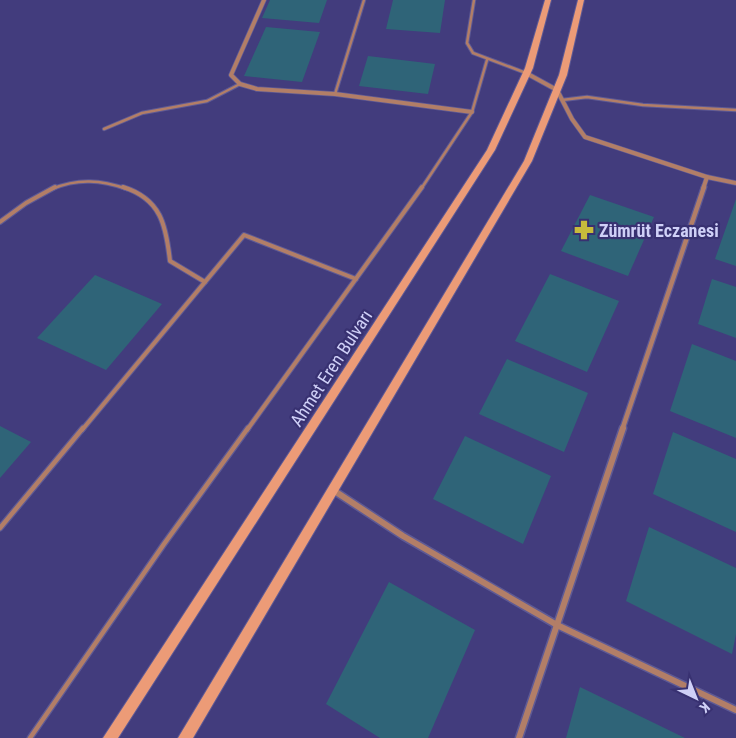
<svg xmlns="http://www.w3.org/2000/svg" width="736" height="738" viewBox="0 0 736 738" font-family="'Roboto Condensed',sans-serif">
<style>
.building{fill:#2f6478}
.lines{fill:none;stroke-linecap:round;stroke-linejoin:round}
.service-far2-casing{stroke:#5e5a95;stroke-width:4.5}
.service-far1-casing{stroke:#5e5a95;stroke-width:6}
.service-casing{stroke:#5e5a95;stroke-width:7}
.minor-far2-casing{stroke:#5e5a95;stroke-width:5.5}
.minor-far1-casing{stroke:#5e5a95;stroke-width:7}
.minor-casing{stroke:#5e5a95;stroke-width:9}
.secondary-casing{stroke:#5e5a95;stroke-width:2}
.service-far2{stroke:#b27e67;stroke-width:2.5}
.service-far1{stroke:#b27e67;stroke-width:4}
.service{stroke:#b27e67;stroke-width:4.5}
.minor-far2{stroke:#b27e67;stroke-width:4}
.minor-far1{stroke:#b27e67;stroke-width:4.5}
.minor{stroke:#b27e67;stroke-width:6}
.secondary{fill:#ec9b77;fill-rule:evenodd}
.labels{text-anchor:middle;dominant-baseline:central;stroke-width:4.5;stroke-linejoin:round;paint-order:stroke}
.poi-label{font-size:18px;font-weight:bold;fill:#cfd0f7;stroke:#383171;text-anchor:start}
.street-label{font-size:18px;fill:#cfd0f7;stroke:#383171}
</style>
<rect width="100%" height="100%" fill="#423c7d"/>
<g class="building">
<polygon points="270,0 327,0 319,23 262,18"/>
<polygon points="393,0 445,0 440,33 386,29"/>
<polygon points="266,27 320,32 302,82 244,76"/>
<polygon points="368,56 435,64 428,94 359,86"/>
<polygon points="590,195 654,217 628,276 561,251"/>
<polygon points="736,199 736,266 715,259"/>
<polygon points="550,274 619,301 587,372 515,341"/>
<polygon points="95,275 162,304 106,370 37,338"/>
<polygon points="712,279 736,287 736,338 698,324"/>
<polygon points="692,344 736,361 736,438 670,411"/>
<polygon points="507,359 588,393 564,452 479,414"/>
<polygon points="0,426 31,442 0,478"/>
<polygon points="673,432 736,459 736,532 653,494"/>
<polygon points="465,436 551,476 523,544 433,499"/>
<polygon points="649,527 736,568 736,634 732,654 626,601"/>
<polygon points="389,582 475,630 428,738 380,738 326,704"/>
<polygon points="580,687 685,738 566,738"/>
</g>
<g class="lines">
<defs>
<g id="service-far2">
<polyline points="474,0 467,43 473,53 526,73"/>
<polyline points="335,94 364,0"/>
<polyline points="562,100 587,97 643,105 736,110"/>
<polyline points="104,129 142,113 207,101 240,84"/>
<path d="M52,189c26,-11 49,-9 75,0"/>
<polyline points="421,189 472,112 487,60"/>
</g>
<g id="service-far1">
<path d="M123,187c38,12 43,38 47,74l35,21"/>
<polyline points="0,222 26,203 55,187"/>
<polyline points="82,430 244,235 356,279"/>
<polyline points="247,430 422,187"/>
</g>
<g id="service">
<polyline points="0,528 83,428"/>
<polyline points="30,738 164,544 248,428"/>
</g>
<g id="minor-far2">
<polyline points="264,0 231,75 240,84 257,89 335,94 472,112"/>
<polyline points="526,73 557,90 572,119 585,137 707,177 736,183"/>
<polyline points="703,189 707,177"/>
</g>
<polyline id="minor-far1" points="622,430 704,187"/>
<g id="minor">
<polyline points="333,490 403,536 557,625 736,710"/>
<polyline points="519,738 623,428"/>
</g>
<g id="secondary">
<polygon points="545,0 551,0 533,68 495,150 118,738 103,738 487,150 525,68"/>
<polygon points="578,0 584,0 567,75 532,161 193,738 178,738 524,161 559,75"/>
</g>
</defs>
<use href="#service-far2" class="service-far2-casing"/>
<use href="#service-far1" class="service-far1-casing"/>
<use href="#service" class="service-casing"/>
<use href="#minor-far2" class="minor-far2-casing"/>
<use href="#minor-far1" class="minor-far1-casing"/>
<use href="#minor" class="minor-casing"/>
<use href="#secondary" class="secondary-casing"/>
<use href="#service-far2" class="service-far2"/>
<use href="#service-far1" class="service-far1"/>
<use href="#service" class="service"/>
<use href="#minor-far2" class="minor-far2"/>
<use href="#minor-far1" class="minor-far1"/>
<use href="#minor" class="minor"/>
<use href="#secondary" class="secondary"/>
</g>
<defs>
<symbol id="pharmacy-bare" viewBox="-9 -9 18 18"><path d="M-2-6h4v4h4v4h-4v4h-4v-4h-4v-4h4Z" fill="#c7bb3c" stroke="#383171" stroke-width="2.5" paint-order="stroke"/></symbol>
</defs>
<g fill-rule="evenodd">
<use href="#pharmacy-bare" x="570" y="216" width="28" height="28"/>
</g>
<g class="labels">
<g class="poi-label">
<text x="599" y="230">Zümrüt Eczanesi</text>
</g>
<g class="street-label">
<text transform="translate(331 368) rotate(-57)">Ahmet Eren Bulvarı</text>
</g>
</g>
<g transform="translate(696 698) rotate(137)" stroke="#383171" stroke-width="4" paint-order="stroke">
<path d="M0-4L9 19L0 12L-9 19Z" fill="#cfd0f7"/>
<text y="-8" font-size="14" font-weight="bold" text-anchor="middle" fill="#cfd0f7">K</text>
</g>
</svg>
